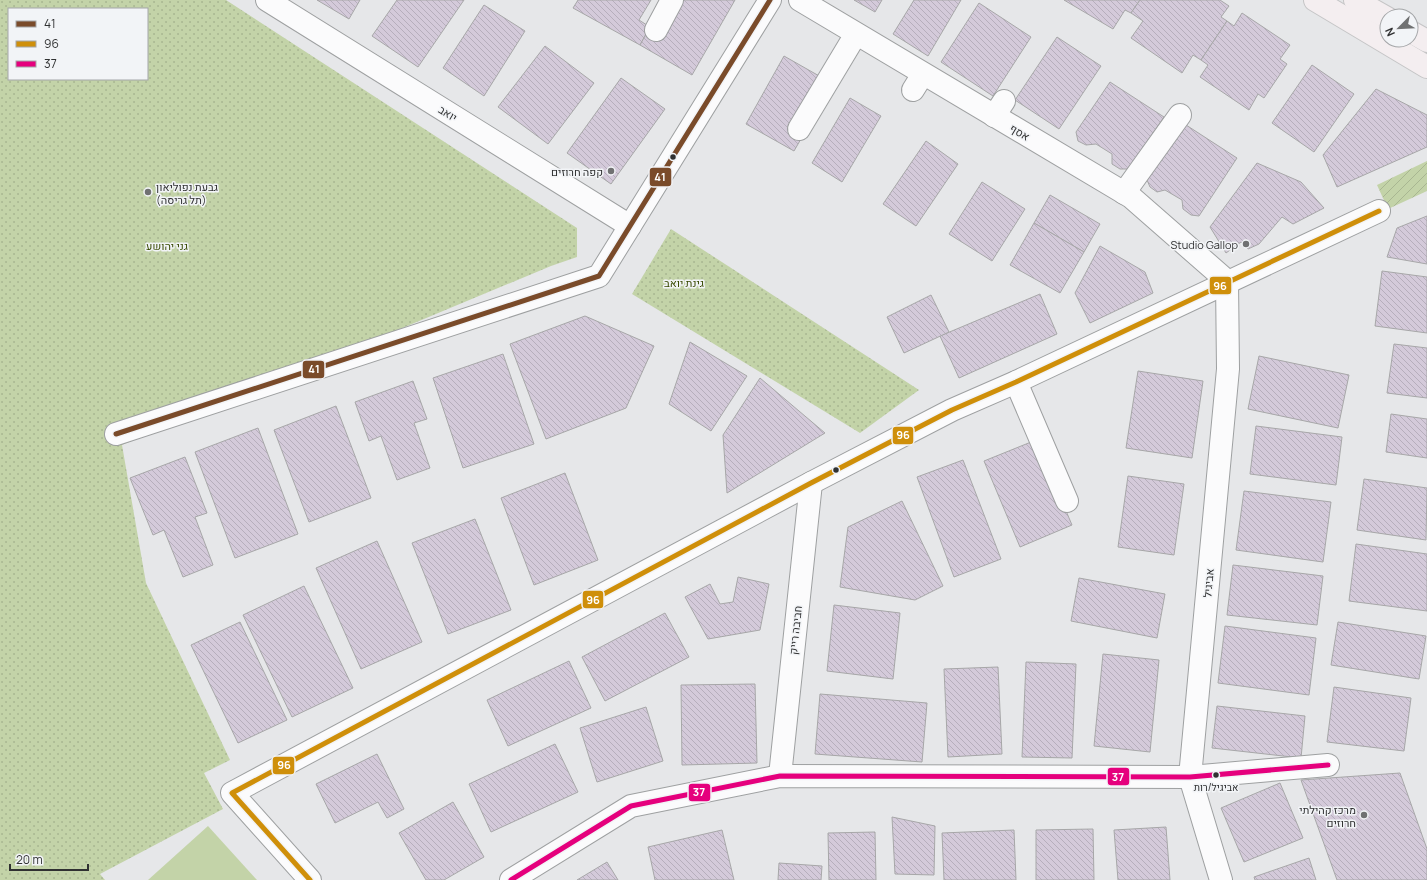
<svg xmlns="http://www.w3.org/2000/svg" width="1427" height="880" viewBox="0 0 1427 880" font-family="Manrope,Heebo,sans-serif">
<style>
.grass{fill:#c3d3a8}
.park{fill:url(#park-dots);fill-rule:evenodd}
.garden{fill:url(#garden-furrows)}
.building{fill:url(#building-back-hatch);stroke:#a7a7a8}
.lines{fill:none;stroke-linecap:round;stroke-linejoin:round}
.minor-casing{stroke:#9ea0a1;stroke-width:24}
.major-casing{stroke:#c5c5c6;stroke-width:24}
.minor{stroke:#fbfbfc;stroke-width:22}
.major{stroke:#f4eef0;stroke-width:22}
.bus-1-casing{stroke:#f2f4f7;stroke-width:8}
.bus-2-casing{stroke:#f2f4f7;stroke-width:8}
.bus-3-casing{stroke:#f2f4f7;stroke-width:8}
.bus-1{stroke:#7a4b2a;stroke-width:5}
.bus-2{stroke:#cf8f0a;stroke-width:5}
.bus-3{stroke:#e5007d;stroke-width:5}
.bus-dot{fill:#303132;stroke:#f2f4f7;stroke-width:1.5}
.poi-dot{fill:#707172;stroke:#f2f4f7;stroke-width:1.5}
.labels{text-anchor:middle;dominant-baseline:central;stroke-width:3;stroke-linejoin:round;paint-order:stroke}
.bus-label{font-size:10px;fill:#303132;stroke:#f2f4f7}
.street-label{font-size:11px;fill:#303132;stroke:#f2f4f7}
.poi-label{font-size:11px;fill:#303132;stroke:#f2f4f7;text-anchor:end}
.park-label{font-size:11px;fill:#394b03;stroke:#f2f4f7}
.line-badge{stroke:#f2f4f7;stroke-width:1.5}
.badge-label{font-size:11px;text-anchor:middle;font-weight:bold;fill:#fff}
</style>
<defs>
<pattern id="park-dots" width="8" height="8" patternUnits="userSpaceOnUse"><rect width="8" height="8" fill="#c3d3a8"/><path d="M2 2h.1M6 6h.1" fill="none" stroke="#a8b691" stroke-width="1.8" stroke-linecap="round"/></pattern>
<pattern id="garden-furrows" width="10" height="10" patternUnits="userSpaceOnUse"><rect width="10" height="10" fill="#c3d3a8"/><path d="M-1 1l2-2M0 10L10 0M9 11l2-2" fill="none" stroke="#a8b691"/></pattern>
<pattern id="building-back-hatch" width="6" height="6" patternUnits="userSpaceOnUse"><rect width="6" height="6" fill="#d4cada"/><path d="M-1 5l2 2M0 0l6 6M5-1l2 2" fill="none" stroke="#b6aebc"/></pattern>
</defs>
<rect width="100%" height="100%" fill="#e6e7e9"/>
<polygon class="grass" points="208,826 257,880 148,880"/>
<g class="park">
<path d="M0,0h226l351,228v29l-26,9 -429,179 24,138 84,177 -26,13 19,36 -123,65 5,6h-105zM9,9h138v70h-138z"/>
<polygon points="671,229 919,390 860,433 632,294"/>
</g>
<polygon class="garden" points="1427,161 1427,191 1388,209 1377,185"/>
<g class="building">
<polygon points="317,0 360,0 349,19"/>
<polygon points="397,0 464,0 418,67 372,36"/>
<polygon points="578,0 651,0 639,20 650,27 640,45 573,8"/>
<polygon points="681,0 735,0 692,75 640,45 650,27"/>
<polygon points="854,0 882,0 875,12"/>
<polygon points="914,0 961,0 928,56 893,34"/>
<polygon points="1064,0 1140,0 1131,13 1125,10 1113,29"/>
<polygon points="1140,0 1220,0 1229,6 1221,17 1227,21 1201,60 1193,55 1182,73 1131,38 1143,21 1131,13"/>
<polygon points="979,3 1031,37 993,96 941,62"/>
<polygon points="484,5 525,31 484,96 443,68"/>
<polygon points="1242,13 1290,45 1280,59 1287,64 1264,98 1258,94 1249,110 1200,77 1208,65 1201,60 1227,21 1234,26"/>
<polygon points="1057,37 1101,66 1059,129 1015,100"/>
<polygon points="545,46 594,83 548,144 498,107"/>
<polygon points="784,56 821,77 805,132 794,151 746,124"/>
<polygon points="1312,65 1354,94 1314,152 1272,123"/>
<polygon points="621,78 665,109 611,184 567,153"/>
<polygon points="1110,82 1164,117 1128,169 1120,169 1112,164 1112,154 1096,144 1086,145 1078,141 1076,132"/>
<polygon points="1376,89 1427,115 1427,147 1337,187 1323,155"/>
<polygon points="850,98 881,116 842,182 812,163"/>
<polygon points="1183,123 1237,158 1199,216 1191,215 1183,209 1182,200 1165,190 1157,192 1150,187 1147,180"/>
<polygon points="926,141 958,164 916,226 883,204"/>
<polygon points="1257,163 1301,182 1324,208 1293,224 1282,217 1259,244 1248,249 1241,242 1226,253 1210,227"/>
<polygon points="982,182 1025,209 992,261 949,234"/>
<polygon points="1050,195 1100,224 1084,252 1034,223"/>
<polygon points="1427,216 1427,264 1387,257 1397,228"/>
<polygon points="1034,223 1084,252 1060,293 1010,265"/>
<polygon points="1100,246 1145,272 1153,293 1090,323 1075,293"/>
<polygon points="1382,271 1427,277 1427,333 1375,326"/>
<polygon points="1040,294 1057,334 959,378 940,336"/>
<polygon points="931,295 949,332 904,353 887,317"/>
<polygon points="585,316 654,346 626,408 546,439 510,344"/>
<polygon points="690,342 747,376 711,431 669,404"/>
<polygon points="1394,344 1427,348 1427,398 1387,393"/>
<polygon points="503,354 534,444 463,468 433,378"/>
<polygon points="1259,356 1349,375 1338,428 1248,409"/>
<polygon points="1138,371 1203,381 1192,458 1126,448"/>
<polygon points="760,378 825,433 727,493 723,435"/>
<polygon points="413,381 427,419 414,423 430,468 397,480 381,436 369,441 355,402"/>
<polygon points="336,406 371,498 309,522 274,430"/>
<polygon points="1391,414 1427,419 1427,458 1386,452"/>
<polygon points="1256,426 1342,437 1336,485 1250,474"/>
<polygon points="258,428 298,534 235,558 195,452"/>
<polygon points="1036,440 1072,525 1020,547 984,461"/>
<polygon points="185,457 207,513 195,517 213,565 183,577 164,530 153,535 130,478"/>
<polygon points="963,460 1001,559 954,577 917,477"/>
<polygon points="565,473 598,560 534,585 501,498"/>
<polygon points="1128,476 1184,484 1174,555 1118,547"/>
<polygon points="1364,479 1427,488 1426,540 1357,530"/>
<polygon points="1244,491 1331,502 1323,562 1236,550"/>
<polygon points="902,501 943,586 915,600 840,587 848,527"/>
<polygon points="475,519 511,610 448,634 412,543"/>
<polygon points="377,541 422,642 361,669 316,568"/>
<polygon points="1356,544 1427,554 1427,611 1349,601"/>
<polygon points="1233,565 1323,576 1317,625 1227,615"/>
<polygon points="738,577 769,584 760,630 708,639 685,597 710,584 720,604 733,602"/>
<polygon points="1079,578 1165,594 1157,638 1071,621"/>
<polygon points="304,586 353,688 292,717 243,615"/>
<polygon points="834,605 900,613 893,679 827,671"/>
<polygon points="665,613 689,657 605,701 582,657"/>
<polygon points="240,622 287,720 238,743 191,645"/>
<polygon points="1338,622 1426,636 1419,679 1331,665"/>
<polygon points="1225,626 1316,638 1309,695 1218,683"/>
<polygon points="1103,654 1159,660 1150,752 1094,746"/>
<polygon points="569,661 591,708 508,746 487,700"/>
<polygon points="1026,662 1076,664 1072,758 1022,757"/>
<polygon points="998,667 1002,754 948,757 944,669"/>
<polygon points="755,684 757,763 682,765 681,685"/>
<polygon points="1334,687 1411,698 1404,751 1327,742"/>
<polygon points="820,694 927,703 922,762 815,754"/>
<polygon points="1217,706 1305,716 1301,758 1212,748"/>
<polygon points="646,707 663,761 597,782 580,728"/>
<polygon points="555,744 578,792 491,832 469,784"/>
<polygon points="377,754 404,809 387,818 378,802 335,823 316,784"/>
<polygon points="1400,773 1427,849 1427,880 1337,880 1301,780"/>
<polygon points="1280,783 1303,838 1244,862 1221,808"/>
<polygon points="453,802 484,857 444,880 426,880 399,833"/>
<polygon points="892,817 935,826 934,875 895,874"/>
<polygon points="1166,827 1170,880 1118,880 1114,830"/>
<polygon points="1093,829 1094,880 1036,880 1036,830"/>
<polygon points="722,830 734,880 655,880 648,847"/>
<polygon points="1014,830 1016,880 944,880 942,833"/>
<polygon points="875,832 876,880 829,880 828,833"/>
<polygon points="1309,858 1316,880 1255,880 1254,877"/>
<polygon points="607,862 618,880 577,880"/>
<polygon points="779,863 822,866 821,880 778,880"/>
</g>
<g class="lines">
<defs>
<g id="minor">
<polyline points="267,0 630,226"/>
<polyline points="800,0 1131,197 1227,281"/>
<polyline points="656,30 672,0"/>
<polyline points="913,90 923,74"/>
<polyline points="994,116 1004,101"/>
<polyline points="799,129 856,34"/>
<polyline points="1124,193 1180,115"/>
<polyline points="1016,382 1067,501"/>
<polyline points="116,434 599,276 770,0"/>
<polyline points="780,776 811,483"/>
<polyline points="310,880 232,793 811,483 952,410 1016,382 1379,211"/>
<polyline points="511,880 631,806 780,776 1190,777 1328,765"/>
<polyline points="1221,880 1190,777 1228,369 1227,281"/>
</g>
<g id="major">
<polyline points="1315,0 1427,67"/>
<polyline points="1355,0 1387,18"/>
<polyline points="1411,32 1427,41"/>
</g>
</defs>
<use href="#minor" class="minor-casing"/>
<use href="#major" class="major-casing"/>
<use href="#minor" class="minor"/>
<use href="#major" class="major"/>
<defs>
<polyline id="bus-1" points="116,434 599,276 770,0"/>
<polyline id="bus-2" points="310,880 232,793 811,483 952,410 1016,382 1379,211"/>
<polyline id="bus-3" points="511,880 631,806 780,776 1190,777 1328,765"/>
</defs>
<use href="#bus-1" class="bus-1-casing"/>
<use href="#bus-2" class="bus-2-casing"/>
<use href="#bus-3" class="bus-3-casing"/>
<use href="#bus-1" class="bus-1"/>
<use href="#bus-2" class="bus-2"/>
<use href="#bus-3" class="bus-3"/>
</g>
<g class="bus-dot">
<circle cx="673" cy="157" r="3.5"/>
<circle cx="836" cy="470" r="3.5"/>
<circle cx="1216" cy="775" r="3.5"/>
</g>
<g class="poi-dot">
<circle cx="611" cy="171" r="4"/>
<circle cx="148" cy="192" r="4"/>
<circle cx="1246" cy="244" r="4"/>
<circle cx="1364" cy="815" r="4"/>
</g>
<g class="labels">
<g class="bus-label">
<text x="1216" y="787">אביגיל/רות</text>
</g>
<g class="street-label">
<text transform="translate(448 113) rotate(32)">יואב</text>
<text transform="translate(1020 132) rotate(31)">אסף</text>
<text transform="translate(1208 583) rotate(-85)">אביגיל</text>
<text transform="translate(795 630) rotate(-84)">חביבה רייק</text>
</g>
<g class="poi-label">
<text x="603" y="171">קפה חרוזים</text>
<text x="156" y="186" text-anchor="start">גבעת נפוליאון<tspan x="156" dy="13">(תל גריסה)</tspan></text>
<text x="1238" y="244">Studio Gallop</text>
<text x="1356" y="809">מרכז קהילתי<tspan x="1356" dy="13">חרוזים</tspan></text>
</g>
<g class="park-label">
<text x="167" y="245">גני יהושע</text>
<text x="684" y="282">גינת יואב</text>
</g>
</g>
<g class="line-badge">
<rect x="649" y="167" width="23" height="20" rx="4" fill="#7a4b2a"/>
<rect x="1209" y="276" width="23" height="19" rx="4" fill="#cf8f0a"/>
<rect x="302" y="360" width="23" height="19" rx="4" fill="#7a4b2a"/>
<rect x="892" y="426" width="22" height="19" rx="4" fill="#cf8f0a"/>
<rect x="582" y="590" width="22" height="19" rx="4" fill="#cf8f0a"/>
<rect x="272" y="756" width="23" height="19" rx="4" fill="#cf8f0a"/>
<rect x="1107" y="767" width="23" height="19" rx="4" fill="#e5007d"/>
<rect x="688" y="783" width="23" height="19" rx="4" fill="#e5007d"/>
</g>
<g class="badge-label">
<text x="660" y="181">41</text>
<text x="1220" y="290">96</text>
<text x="314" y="373">41</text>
<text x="903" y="439">96</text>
<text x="593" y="604">96</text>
<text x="284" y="769">96</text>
<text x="1118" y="781">37</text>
<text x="699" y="796">37</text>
</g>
<rect x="8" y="8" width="140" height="72" fill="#f2f4f7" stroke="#a4a6a8"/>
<rect x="16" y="21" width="20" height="6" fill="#7a4b2a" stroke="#a4a6a8"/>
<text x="44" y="28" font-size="12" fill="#303132">41</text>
<rect x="16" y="41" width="20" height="6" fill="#cf8f0a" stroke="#a4a6a8"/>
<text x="44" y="48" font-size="12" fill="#303132">96</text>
<rect x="16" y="61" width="20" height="6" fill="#e5007d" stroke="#a4a6a8"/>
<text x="44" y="68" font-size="12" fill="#303132">37</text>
<g transform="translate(1399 28) rotate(246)"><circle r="19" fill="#f2f4f7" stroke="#a4a6a8"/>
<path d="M0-3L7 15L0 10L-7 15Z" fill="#707172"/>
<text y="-6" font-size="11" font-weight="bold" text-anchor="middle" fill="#303132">N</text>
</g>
<path d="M10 864v6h78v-6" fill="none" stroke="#303132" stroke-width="2"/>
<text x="16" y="864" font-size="12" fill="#303132" stroke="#f2f4f7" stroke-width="3" paint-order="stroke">20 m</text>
</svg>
